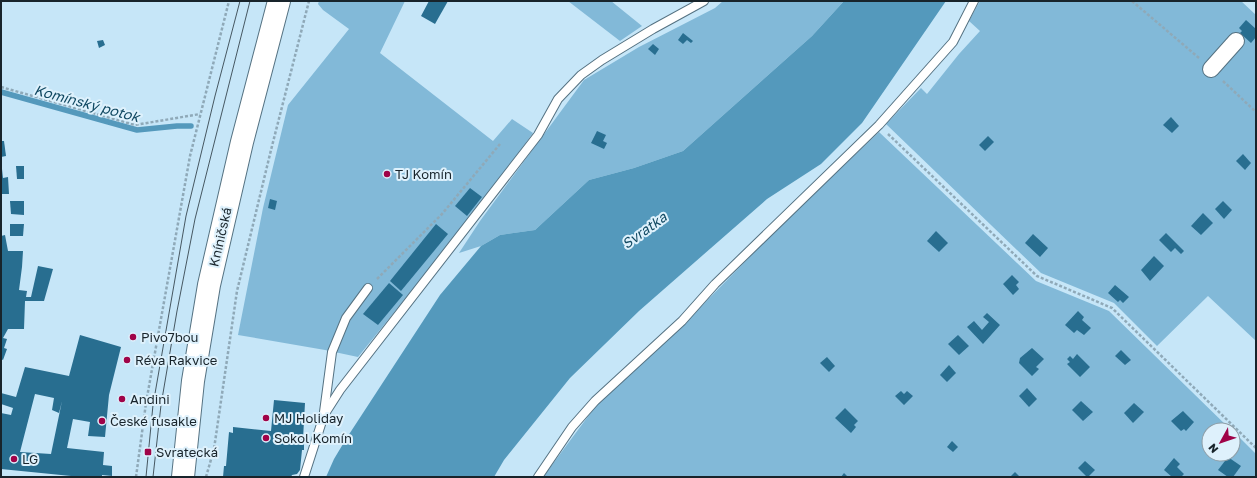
<svg xmlns="http://www.w3.org/2000/svg" width="1257" height="478" viewBox="0 0 1257 478" font-family="'Golos Text',sans-serif">
<style>
.green{fill:#82b9d8}
.water{fill:#5499bc}
.lines{fill:none;stroke-linecap:round;stroke-linejoin:round}
.stream{stroke:#5499bc;stroke-width:5.5}
.building{fill:#286e90;fill-rule:evenodd}
.service-casing{stroke:#557282;stroke-width:10}
.minor-casing{stroke:#557282;stroke-width:18}
.secondary-casing{stroke:#557282;stroke-width:24}
.path{stroke:#8fa9b8;stroke-width:2.5;stroke-dasharray:3 2;stroke-linecap:butt}
.service{stroke:#fff;stroke-width:8}
.minor{stroke:#fff;stroke-width:16}
.secondary{stroke:#fff;stroke-width:22}
.tram{stroke:#465761;stroke-width:1}
.poi-dot{fill:#9f0348;stroke:#def1fc;stroke-width:1.5}
.labels{text-anchor:middle;dominant-baseline:central;stroke-width:4;stroke-linejoin:round;paint-order:stroke}
.poi-label{font-size:13px;fill:#18242b;stroke:#def1fc;text-anchor:start}
.street-label{font-size:13px;fill:#18242b;stroke:#def1fc}
.water-label{font-size:14px;font-style:italic;fill:#114962;stroke:#def1fc}
</style>
<rect width="100%" height="100%" fill="#c6e6f8"/>
<g class="green">
<polygon points="319,1 405,1 380,53 493,141 512,119 533,133 469,220 358,357 325,350 238,335 263,208 288,105 349,29 323,10 318,4"/>
<polygon points="568,1 611,1 642,26 620,41"/>
<polygon points="723,1 844,1 812,36 683,151 634,168 589,180 535,230 500,235 481,246 459,253 480,221 584,80 639,47 715,8"/>
<polygon points="980,1 1241,1 1256,15 1256,341 1208,296 1157,346 1114,303 1041,273 886,124 921,88 927,94 959,54 980,31 969,21"/>
<polygon points="879,132 1036,281 1109,311 1231,430 1209,430 1209,454 1233,454 1233,431 1256,454 1256,477 543,477 595,407 687,321 769,237"/>
</g>
<polygon class="water" points="844,1 946,1 862,123 821,164 767,199 639,311 570,378 504,460 494,477 326,477 334,459 346,439 440,295 481,246 500,235 535,230 589,180 634,168 683,151 812,36"/>
<g class="lines">
<polyline class="stream" points="1,92 137,130 177,126 191,126"/>
</g>
<g class="building">
<polygon points="429,1 448,1 435,24 421,16"/>
<polygon points="1246,20 1256,29 1256,37 1251,43 1240,33 1242,31 1239,28"/>
<polygon points="683,33 693,41 691,43 687,40 683,44 678,40"/>
<polygon points="103,40 105,45 99,48 97,41"/>
<polygon points="653,44 659,49 655,55 648,49"/>
<polygon points="1171,117 1179,126 1172,133 1163,125"/>
<polygon points="597,131 606,135 603,141 607,143 604,149 591,143"/>
<polygon points="988,136 994,142 985,151 979,145"/>
<polygon points="1,141 4,141 6,156 1,157"/>
<polygon points="1243,154 1251,163 1245,170 1236,161"/>
<polygon points="16,166 24,166 24,179 17,179"/>
<polygon points="1,169 2,169 3,178 8,177 9,194 1,194"/>
<polygon points="470,188 482,197 467,216 455,206"/>
<polygon points="270,199 277,201 275,210 268,208"/>
<polygon points="10,201 24,201 24,215 11,214"/>
<polygon points="1223,201 1232,210 1224,219 1215,209"/>
<polygon points="1203,213 1213,223 1201,235 1191,226"/>
<polygon points="10,224 24,224 23,236 10,236"/>
<polygon points="436,224 448,234 401,291 390,281"/>
<polygon points="936,231 948,243 939,252 927,241"/>
<polygon points="1166,233 1184,251 1181,254 1175,248 1171,252 1159,240"/>
<polygon points="1033,234 1048,248 1040,257 1025,243"/>
<polygon points="5,235 8,251 23,251 22,267 19,290 27,291 26,297 31,297 38,266 53,269 44,301 25,301 24,329 8,329 3,338 7,339 4,348 7,349 3,360 1,359 1,236"/>
<polygon points="1154,256 1164,266 1150,281 1141,270"/>
<polygon points="1012,275 1019,282 1016,285 1019,289 1013,295 1003,284"/>
<polygon points="389,283 403,295 378,325 363,314"/>
<polygon points="1115,285 1129,297 1123,303 1120,300 1118,302 1108,293"/>
<polygon points="1078,311 1084,317 1082,320 1091,328 1084,335 1077,330 1074,333 1065,325"/>
<polygon points="987,313 1000,325 983,344 967,327 974,321 982,330 989,322 983,317"/>
<path d="M80,335l41,12 -12,48 -4,42 -17,-1 2,-14 -17,-3 -6,29 37,4 -1,13 9,1v10l-10,-1v2h-21l-80,-8v-56l10,2 2,-7 -12,-4v-11l15,4 9,-30 44,9zM35,394l19,4 -2,12 7,3 3,-12 -11,53 -31,-2z"/>
<polygon points="958,335 969,346 959,355 948,344"/>
<polygon points="1032,348 1044,359 1036,367 1039,369 1032,376 1019,363 1020,358"/>
<polygon points="1121,350 1131,360 1125,365 1115,356"/>
<polygon points="1077,354 1090,367 1080,377 1067,364 1070,362 1067,359 1070,356 1073,359"/>
<polygon points="827,357 835,366 829,372 820,363"/>
<polygon points="949,365 956,373 947,382 940,375"/>
<polygon points="1027,388 1037,399 1029,407 1019,396"/>
<polygon points="901,391 904,394 907,391 913,396 904,405 895,396"/>
<polygon points="274,400 305,403 303,439 304,440 304,450 302,450 300,470 297,474 292,475 291,477 223,477 224,466 226,466 229,432 233,433 233,427 271,431"/>
<polygon points="1081,401 1093,412 1083,421 1072,410"/>
<polygon points="1134,403 1144,412 1133,423 1124,413"/>
<polygon points="845,408 858,421 854,425 856,427 851,433 835,418"/>
<polygon points="1183,411 1194,422 1186,431 1184,429 1181,431 1171,421"/>
<polygon points="952,441 958,447 953,452 947,447"/>
<polygon points="1228,457 1241,466 1233,477 1228,477 1218,470"/>
<polygon points="1174,458 1180,464 1177,467 1184,474 1181,477 1172,477 1164,470"/>
<polygon points="1085,461 1095,470 1088,477 1087,477 1078,468"/>
<polygon points="1015,472 1020,477 1010,477"/>
<polygon points="844,473 848,477 841,477"/>
</g>
<g class="lines">
<defs>
<g id="service">
<polyline points="324,412 332,352 346,318 368,288"/>
<polyline points="304,477 324,415 340,390 538,135 558,99 581,75 602,60 653,29 704,1"/>
<polyline points="538,477 572,427 595,401 682,321 715,284 879,125 953,42 974,1"/>
</g>
<polyline id="minor" points="1211,69 1236,41"/>
<polyline id="secondary" points="183,477 193,381 209,285 242,142 279,1"/>
</defs>
<use href="#service" class="service-casing"/>
<use href="#minor" class="minor-casing"/>
<use href="#secondary" class="secondary-casing"/>
<g class="path">
<polyline points="1132,1 1199,58"/>
<polyline points="1223,81 1256,112"/>
<polyline points="1,87 135,125 200,114"/>
<polyline points="888,134 1037,276 1112,308 1256,448"/>
<polyline points="377,279 442,214 500,144"/>
<polyline points="136,477 146,403 190,156 229,1"/>
<polyline points="206,477 214,449 237,291 271,150 309,1"/>
</g>
<use href="#service" class="service"/>
<use href="#minor" class="minor"/>
<use href="#secondary" class="secondary"/>
<g class="tram">
<polyline points="146,477 153,405 186,216 215,96 240,1"/>
<polyline points="153,477 161,405 177,311 195,219 250,1"/>
</g>
</g>
<g class="poi-dot">
<circle cx="387" cy="174" r="4"/>
<circle cx="133" cy="337" r="4"/>
<circle cx="127" cy="360" r="4"/>
<circle cx="122" cy="399" r="4"/>
<circle cx="266" cy="418" r="4"/>
<circle cx="102" cy="421" r="4"/>
<circle cx="266" cy="438" r="4"/>
<rect x="144" y="448" width="8" height="8" rx="2"/>
<circle cx="14" cy="459" r="4"/>
</g>
<g class="labels">
<g class="poi-label">
<text x="395" y="174">TJ Komín</text>
<text x="141" y="337">Pivo7bou</text>
<text x="135" y="360">Réva Rakvice</text>
<text x="130" y="399">Andini</text>
<text x="274" y="418">MJ Holiday</text>
<text x="110" y="421">České fusakle</text>
<text x="274" y="438">Sokol Komín</text>
<text x="156" y="452">Svratecká</text>
<text x="22" y="459">LG</text>
</g>
<g class="street-label">
<text transform="translate(220 237) rotate(-77)">Kníničská</text>
</g>
<g class="water-label">
<text transform="translate(87 103) rotate(15)">Komínský potok</text>
<text transform="translate(644 230) rotate(-36)">Svratka</text>
</g>
</g>
<rect width="1257" height="478" fill="none" stroke="#18242b" stroke-width="4"/>
<g transform="translate(1221 442) rotate(230)"><circle r="19" fill="#def1fc" stroke="#8f9fa8"/>
<path d="M0-3L7 15L0 10L-7 15Z" fill="#9f0348"/>
<text y="-6" font-size="11" font-weight="bold" text-anchor="middle" fill="#18242b">N</text>
</g>
</svg>
